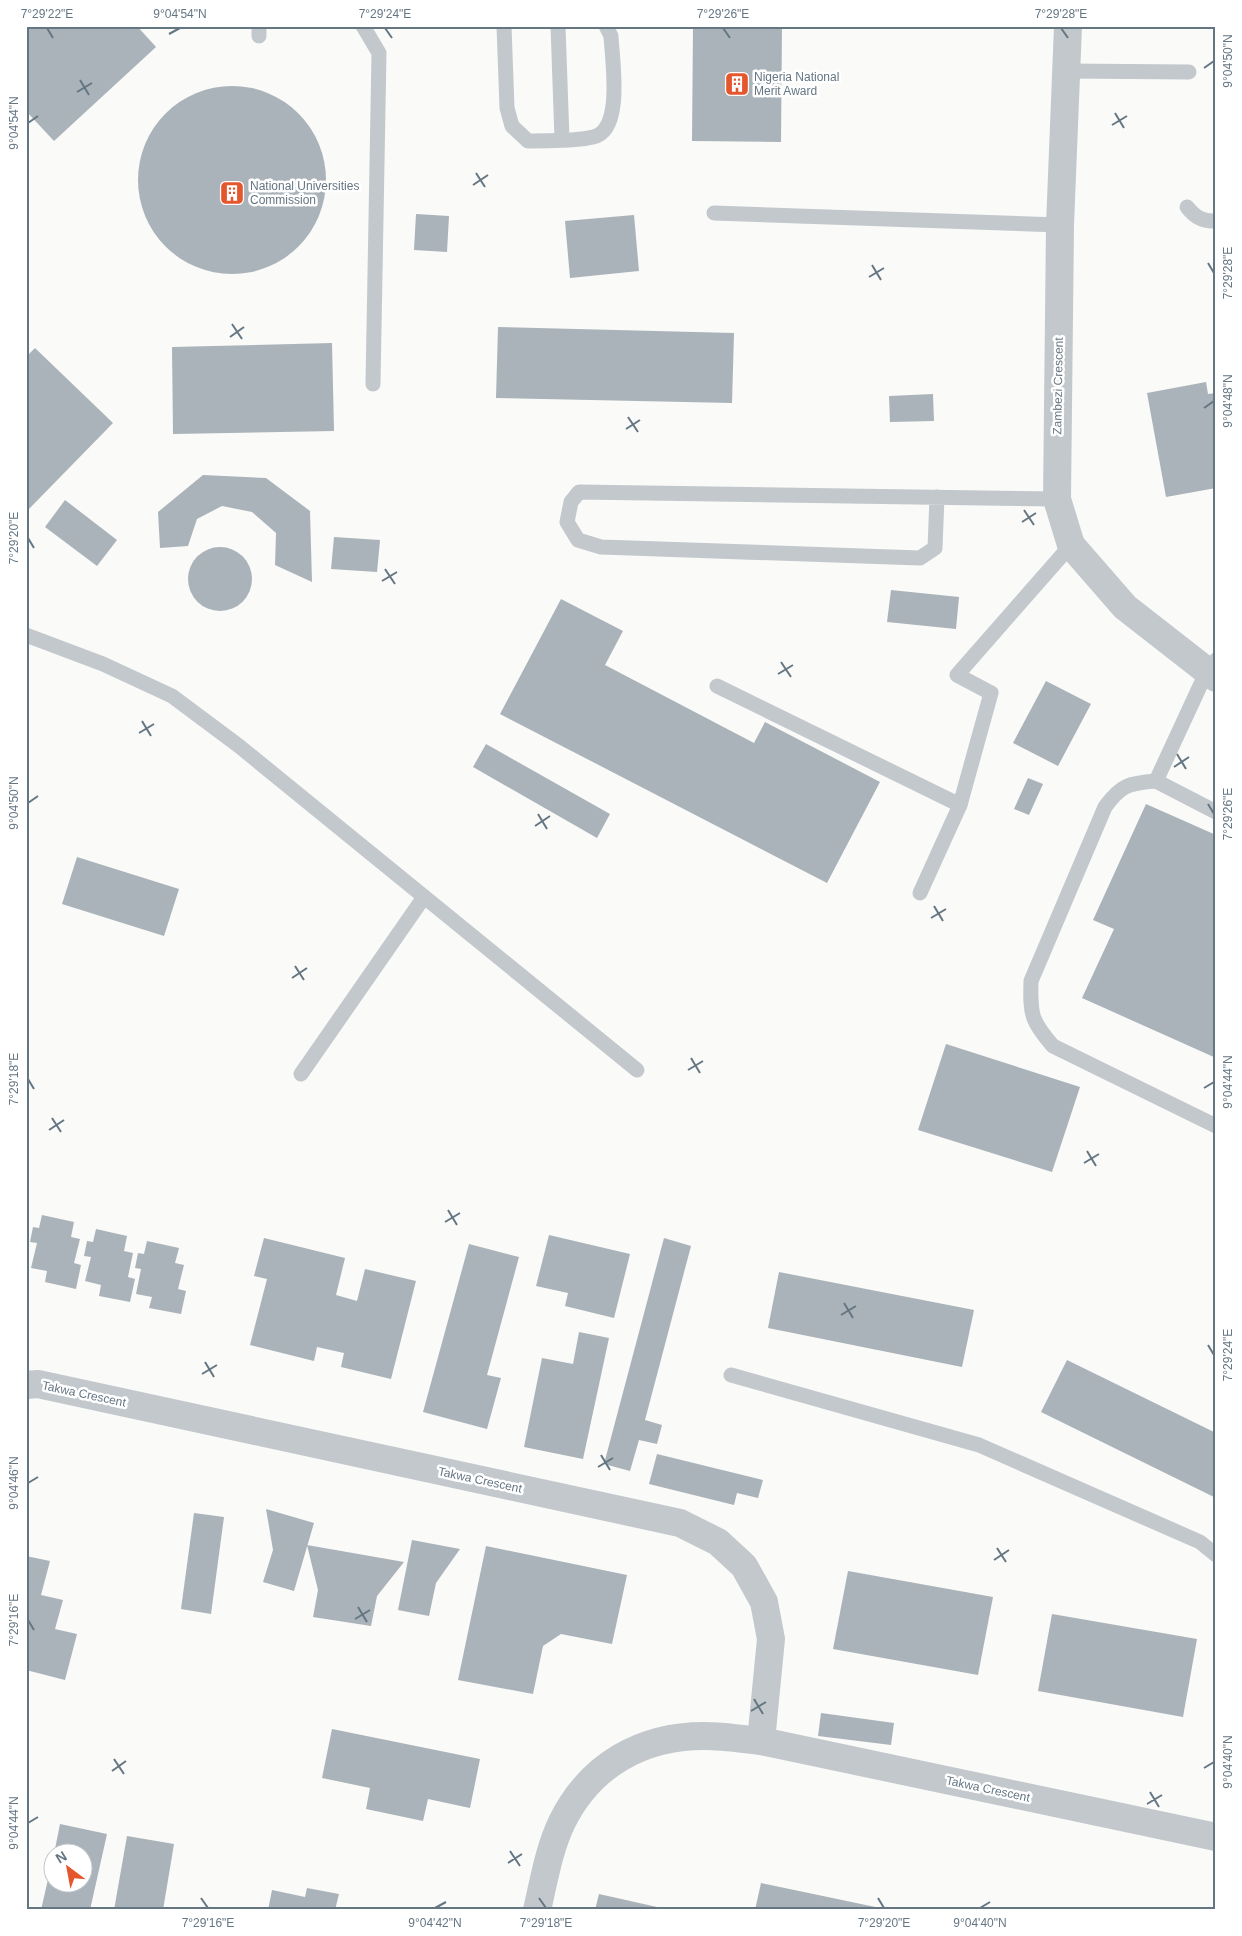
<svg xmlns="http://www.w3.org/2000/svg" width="1242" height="1936" viewBox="0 0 1242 1936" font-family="Helvetica,sans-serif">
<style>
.building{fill:#aab3b9}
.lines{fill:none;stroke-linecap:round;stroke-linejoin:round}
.service{stroke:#c3c8cc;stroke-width:15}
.minor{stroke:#c3c8cc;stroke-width:28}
.ticks{fill:none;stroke:#657683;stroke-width:2}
.labels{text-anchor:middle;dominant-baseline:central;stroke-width:5;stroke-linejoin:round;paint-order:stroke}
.poi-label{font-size:12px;fill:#657683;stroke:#fff;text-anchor:start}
.street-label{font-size:12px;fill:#657683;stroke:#fff}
.neatline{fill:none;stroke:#657683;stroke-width:2}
.ticks-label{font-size:12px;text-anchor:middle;fill:#657683}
</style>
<rect width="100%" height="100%" fill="#fafaf8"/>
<g class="building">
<polygon points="26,26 137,26 156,47 54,141 26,111"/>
<polygon points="693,26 782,26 781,142 692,141"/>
<circle cx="232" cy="180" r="94"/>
<polygon points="416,214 449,216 447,252 414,250"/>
<polygon points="634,215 639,271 570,278 565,221"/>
<polygon points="498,327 734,333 732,403 496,398"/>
<polygon points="332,343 334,431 173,434 172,347"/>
<polygon points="35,348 113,423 26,512 26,357"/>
<polygon points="1206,382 1208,394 1216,393 1216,488 1166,497 1147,393"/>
<polygon points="933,394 934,421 890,422 889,396"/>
<polygon points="203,475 266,478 310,511 312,582 275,565 276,533 252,512 222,506 197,519 188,546 160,548 158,512"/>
<polygon points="65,500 117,540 97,566 45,527"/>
<polygon points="334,537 380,540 377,572 331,569"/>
<circle cx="220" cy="579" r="32"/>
<polygon points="891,590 959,597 956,629 887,622"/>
<polygon points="561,599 623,631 605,665 754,743 765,722 880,782 827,883 500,714"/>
<polygon points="1046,681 1091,704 1058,766 1013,743"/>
<polygon points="486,744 610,814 597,838 473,767"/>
<polygon points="1028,778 1043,784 1029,815 1014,809"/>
<polygon points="1146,804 1216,835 1216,1058 1082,998 1114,929 1093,920"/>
<polygon points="77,857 179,889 164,936 62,904"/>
<polygon points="946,1044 1080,1087 1052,1172 918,1130"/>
<polygon points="42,1215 74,1222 71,1237 80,1239 74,1263 81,1265 76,1289 45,1282 47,1271 31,1268 37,1243 30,1242 33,1227 39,1228"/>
<polygon points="96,1229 127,1236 124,1251 133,1253 128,1277 135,1279 130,1302 99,1296 101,1285 85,1281 91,1257 84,1256 87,1241 93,1242"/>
<polygon points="549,1235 630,1254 614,1318 565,1306 568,1293 536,1286"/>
<polygon points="264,1238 345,1258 336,1295 357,1301 365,1269 416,1281 391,1379 341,1367 344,1353 317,1347 314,1361 250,1345 267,1279 254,1276"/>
<polygon points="664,1238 691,1246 645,1420 662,1425 657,1444 639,1440 630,1471 604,1464"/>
<polygon points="147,1241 179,1248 175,1263 184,1265 178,1289 186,1291 181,1314 149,1308 152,1297 136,1294 141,1269 135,1268 138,1253 144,1254"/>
<polygon points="469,1244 519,1257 487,1375 501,1378 487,1429 423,1412"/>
<polygon points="779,1272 974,1310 962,1367 768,1328"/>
<polygon points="579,1332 609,1338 583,1459 524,1447 542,1358 573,1364"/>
<polygon points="1067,1360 1216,1433 1216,1498 1041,1412"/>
<polygon points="657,1454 763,1480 758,1498 737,1493 734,1505 649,1484"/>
<polygon points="266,1509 314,1523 294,1591 263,1582 273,1550"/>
<polygon points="194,1513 224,1517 211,1614 181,1609"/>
<polygon points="412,1540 460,1549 436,1583 429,1616 398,1610"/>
<polygon points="307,1545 404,1562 377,1596 371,1626 313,1617 318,1590"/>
<polygon points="486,1546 627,1575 612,1644 561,1634 543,1646 533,1694 458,1680"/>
<polygon points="26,1556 50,1561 41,1595 63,1600 55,1629 77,1634 65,1680 26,1670"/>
<polygon points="848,1571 993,1597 978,1675 833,1649"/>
<polygon points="1052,1614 1197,1639 1183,1717 1038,1691"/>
<polygon points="821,1713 894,1723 891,1745 818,1736"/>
<polygon points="332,1729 480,1759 470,1808 428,1799 423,1821 366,1809 370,1788 322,1778"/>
<polygon points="60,1824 107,1834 90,1910 41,1910 52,1862 52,1884 82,1884 82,1854 54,1854"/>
<polygon points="127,1836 174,1844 163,1910 114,1910"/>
<polygon points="761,1883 885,1909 885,1910 755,1910"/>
<polygon points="307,1888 339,1894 335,1910 268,1910 272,1890 305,1897"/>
<polygon points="599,1894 666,1909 666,1910 595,1910"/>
</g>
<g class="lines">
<g class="service">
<polyline points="363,26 379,53 373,384"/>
<path d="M504,26l3,82 5,18 16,15c21,-1 44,1 65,-4 31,-6 19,-78 18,-101l-5,-10"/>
<polyline points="558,26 562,139"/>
<polyline points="259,36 259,26"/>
<polyline points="1067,71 1189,72"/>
<path d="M1187,207c8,10 16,15 29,14"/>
<polyline points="714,213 1060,225"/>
<polyline points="937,497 935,548 920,558 601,547 578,540 567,522 571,502 579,492 1057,499"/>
<polyline points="26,635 103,664 172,696 239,746 637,1070"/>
<path d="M1216,660l-10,13 -50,108c-27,2 -35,4 -51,26l-74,174c-1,33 0,40 22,65l163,80"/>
<polyline points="717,686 960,805 991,693 957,675 1071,545"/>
<polyline points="1156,781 1216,812"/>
<polyline points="920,893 960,805"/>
<polyline points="301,1074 424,897"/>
<polyline points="731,1375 979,1445 1200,1542 1216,1555"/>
</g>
<g class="minor">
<polyline points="1068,26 1060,225 1057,499 1071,545 1125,607 1216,678"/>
<polyline points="26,1385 38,1384 680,1523 718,1542 744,1566 764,1602 771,1639 761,1741"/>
<path d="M537,1910c7,-30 12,-61 25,-88 28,-57 80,-86 142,-86 19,0 38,3 57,5l455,96"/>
</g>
</g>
<path class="ticks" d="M47,28l6,10M385,28l7,10M723,28l7,10M1061,28l7,10M169,34l11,-6M1204,68l10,-7M80,80l9,15M77,92l15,-9M1115,113l9,15M28,123l10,-7M1112,125l15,-9M476,173l9,14M473,185l15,-10M1208,263l6,10M872,265l9,15M869,277l15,-9M232,324l10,15M230,337l14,-10M1204,408l10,-7M628,417l10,15M626,429l14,-9M1024,510l10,15M1022,522l14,-9M28,538l6,10M385,569l10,15M382,581l15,-9M781,662l10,15M778,674l15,-9M142,721l9,15M139,733l15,-9M1177,754l9,15M1174,767l15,-10M28,803l10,-7M1208,804l6,10M538,814l9,15M535,826l15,-10M934,906l9,15M931,918l15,-9M295,966l9,14M292,978l15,-10M691,1058l9,15M688,1070l15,-9M28,1079l6,10M1204,1088l10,-6M52,1118l9,14M49,1130l15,-10M1087,1151l9,15M1084,1163l15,-9M448,1210l9,15M445,1222l15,-9M844,1303l9,15M841,1315l15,-9M1208,1345l6,10M205,1362l9,15M202,1374l15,-9M601,1455l9,15M598,1467l15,-9M28,1483l10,-6M997,1548l9,14M994,1560l15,-10M358,1607l9,15M355,1619l15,-9M28,1620l6,10M754,1699l9,15M751,1711l15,-9M114,1759l10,15M1204,1768l10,-6M112,1771l14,-10M1150,1792l9,15M1147,1804l15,-9M28,1823l10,-6M510,1851l10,15M508,1863l14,-9M201,1898l7,10M539,1898l7,10M878,1898l6,10M435,1908l11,-6M980,1908l10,-6"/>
<defs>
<symbol id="building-square" viewBox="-11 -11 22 22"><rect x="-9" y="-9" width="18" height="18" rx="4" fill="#e4572e" stroke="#fff"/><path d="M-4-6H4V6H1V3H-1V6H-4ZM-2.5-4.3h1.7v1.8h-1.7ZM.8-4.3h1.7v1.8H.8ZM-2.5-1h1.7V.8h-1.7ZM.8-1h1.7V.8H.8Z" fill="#fff"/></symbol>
</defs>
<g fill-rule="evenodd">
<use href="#building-square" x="723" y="70" width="28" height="28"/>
<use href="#building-square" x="218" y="179" width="28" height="28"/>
</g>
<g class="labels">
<g class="poi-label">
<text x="754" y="77">Nigeria National<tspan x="754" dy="14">Merit Award</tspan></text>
<text x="250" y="186">National Universities<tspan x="250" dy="14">Commission</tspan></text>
</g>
<g class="street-label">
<text transform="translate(1058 386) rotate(-89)">Zambezi Crescent</text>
<text transform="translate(84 1394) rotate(12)">Takwa Crescent</text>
<text transform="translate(480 1480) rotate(12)">Takwa Crescent</text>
<text transform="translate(988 1789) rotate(12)">Takwa Crescent</text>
</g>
</g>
<rect width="1242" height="1936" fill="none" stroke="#ffffff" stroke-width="55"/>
<g transform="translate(68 1868) rotate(328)"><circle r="24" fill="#ffffff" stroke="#c1c8cd"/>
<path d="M0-4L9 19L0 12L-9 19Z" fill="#e4572e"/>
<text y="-8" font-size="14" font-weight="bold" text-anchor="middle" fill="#657683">N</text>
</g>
<rect x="28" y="28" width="1186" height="1880" class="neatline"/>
<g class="ticks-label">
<text x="47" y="18">7°29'22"E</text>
<text x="180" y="18">9°04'54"N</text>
<text x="385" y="18">7°29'24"E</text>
<text x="723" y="18">7°29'26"E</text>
<text x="1061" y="18">7°29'28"E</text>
<text transform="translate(1228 61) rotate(-90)" y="4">9°04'50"N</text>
<text transform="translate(14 123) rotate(-90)" y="4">9°04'54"N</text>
<text transform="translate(1228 273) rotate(-90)" y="4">7°29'28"E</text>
<text transform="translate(1228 401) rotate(-90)" y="4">9°04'48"N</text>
<text transform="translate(14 538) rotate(-90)" y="4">7°29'20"E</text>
<text transform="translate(14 803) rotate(-90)" y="4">9°04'50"N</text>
<text transform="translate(1228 814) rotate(-90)" y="4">7°29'26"E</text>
<text transform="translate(14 1079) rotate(-90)" y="4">7°29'18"E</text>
<text transform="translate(1228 1082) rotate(-90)" y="4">9°04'44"N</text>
<text transform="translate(1228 1355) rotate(-90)" y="4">7°29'24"E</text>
<text transform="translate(14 1483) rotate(-90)" y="4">9°04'46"N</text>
<text transform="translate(14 1620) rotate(-90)" y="4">7°29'16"E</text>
<text transform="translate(1228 1762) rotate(-90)" y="4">9°04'40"N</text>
<text transform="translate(14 1823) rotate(-90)" y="4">9°04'44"N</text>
<text x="208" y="1927">7°29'16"E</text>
<text x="435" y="1927">9°04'42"N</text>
<text x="546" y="1927">7°29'18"E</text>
<text x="884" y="1927">7°29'20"E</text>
<text x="980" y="1927">9°04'40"N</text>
</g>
</svg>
